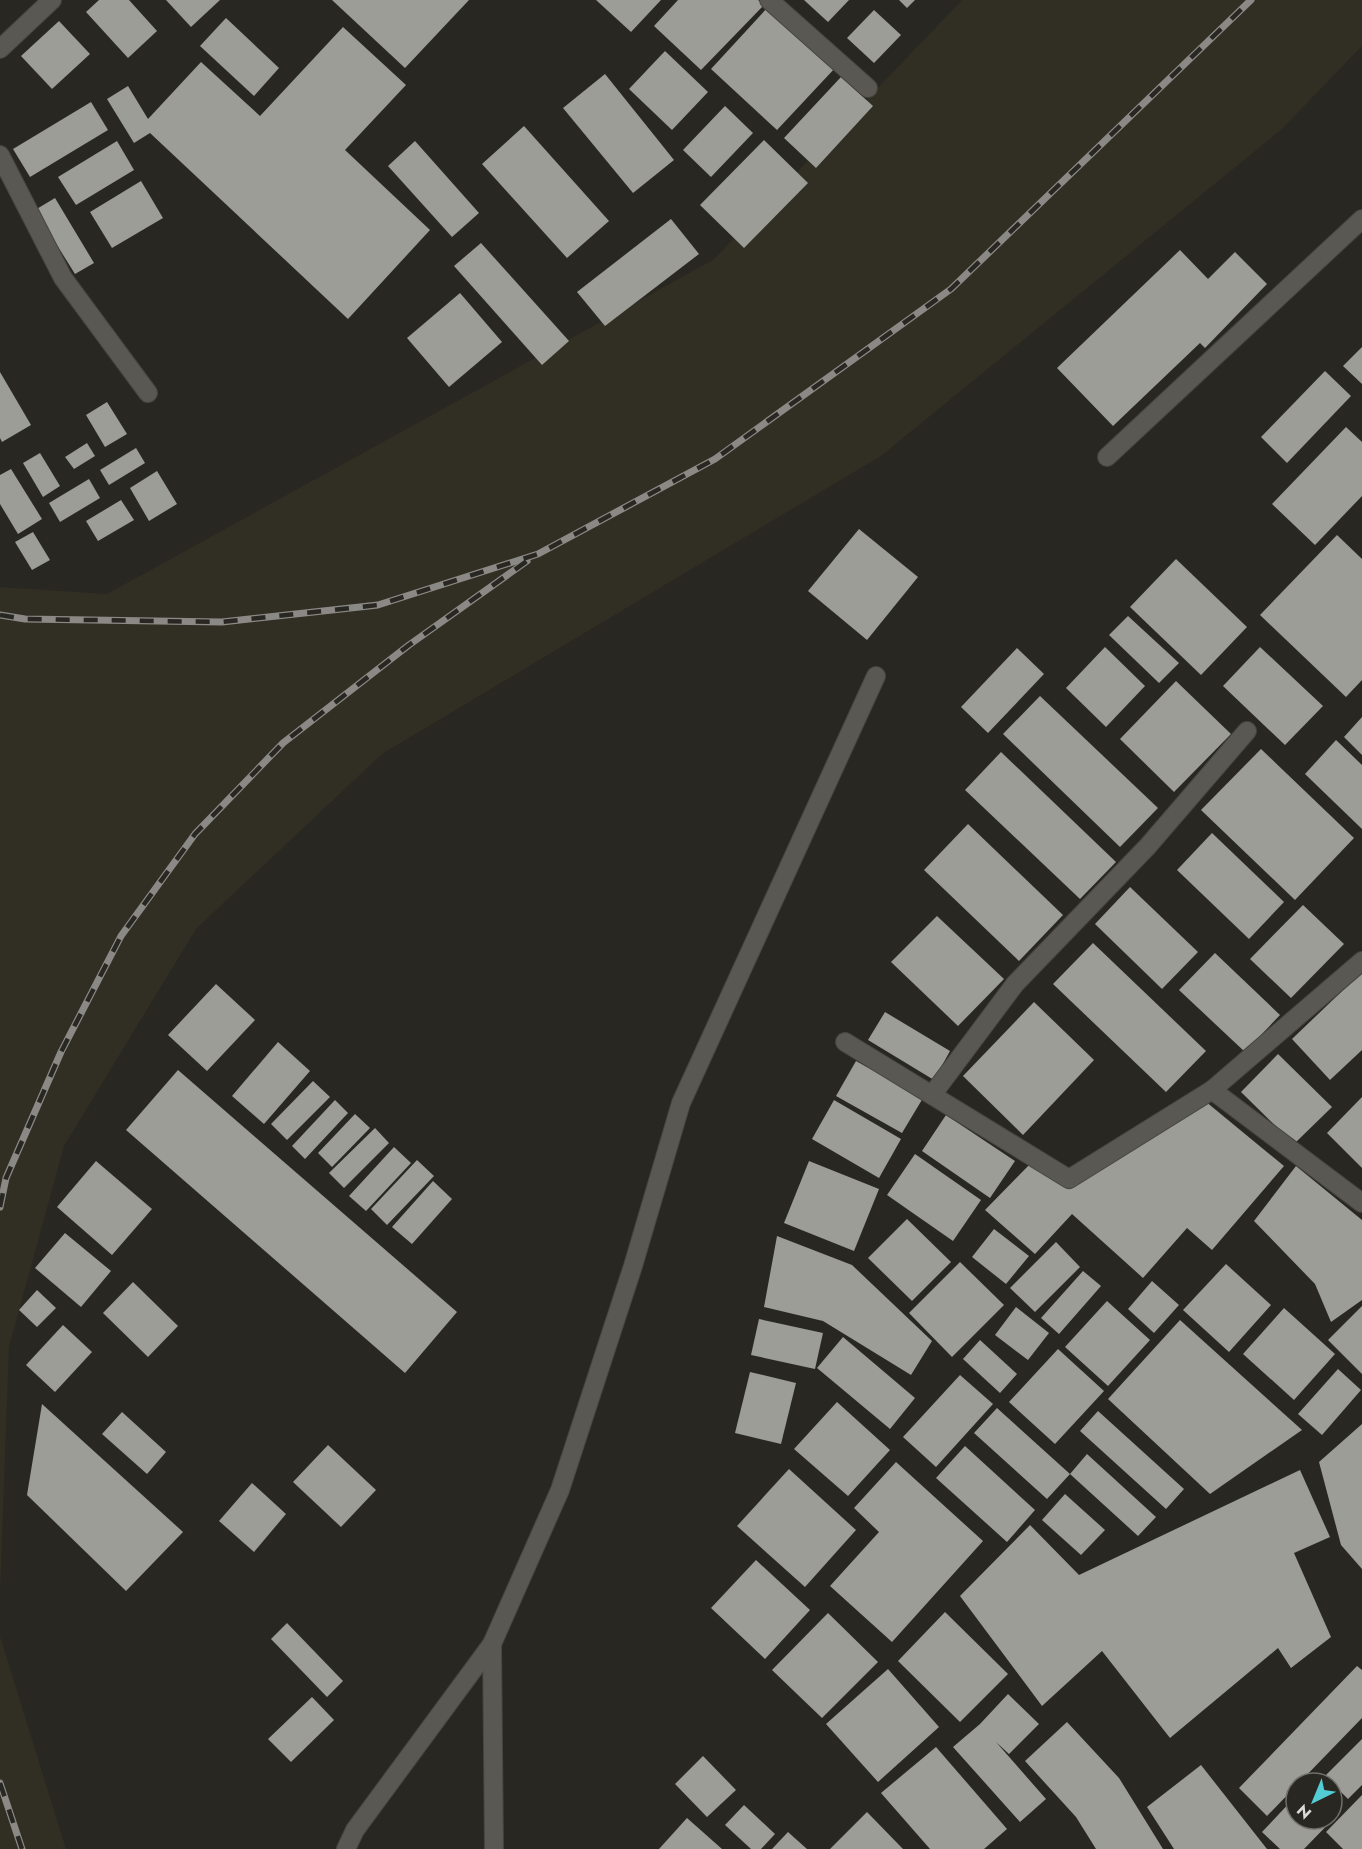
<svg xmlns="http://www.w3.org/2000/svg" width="1362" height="1849" viewBox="0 0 1362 1849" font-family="Jost,sans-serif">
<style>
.built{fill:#312e23}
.building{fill:#9b9d96}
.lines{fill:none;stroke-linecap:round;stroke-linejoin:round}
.service-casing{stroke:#464541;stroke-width:20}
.minor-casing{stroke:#464541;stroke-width:20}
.service{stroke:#5a5853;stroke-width:18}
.minor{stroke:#5a5853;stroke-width:18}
.rail-casing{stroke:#8a8985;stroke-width:7}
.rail{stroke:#292722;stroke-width:4.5;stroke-dasharray:14;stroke-linecap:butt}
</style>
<rect width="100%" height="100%" fill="#292722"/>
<g class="built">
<polygon points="962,0 1362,0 1362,46 1282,129 881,456 382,754 196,929 64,1146 9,1347 0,1596 0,587 107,594 713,260"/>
<polygon points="0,1636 66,1849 0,1849"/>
</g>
<g class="building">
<polygon points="99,0 129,0 157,31 128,58 86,12"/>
<polygon points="166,0 220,0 191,27"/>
<polygon points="332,0 469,0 405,68"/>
<polygon points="596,0 661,0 631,32"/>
<polygon points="678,0 758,0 764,5 701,70 654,26"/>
<polygon points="804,0 849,0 828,22"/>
<polygon points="899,0 915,0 907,8"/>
<polygon points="769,6 836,67 777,130 711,69"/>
<polygon points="874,10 901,35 874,63 847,38"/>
<polygon points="226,18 279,68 254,96 200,46"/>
<polygon points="59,21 90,54 52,89 21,56"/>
<polygon points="343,27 406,85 345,150 430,230 348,319 150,133 134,143 107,99 128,86 148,119 201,62 260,116"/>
<polygon points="665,51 708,92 672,130 629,89"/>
<polygon points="605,74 674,160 633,193 563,108"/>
<polygon points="841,77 873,106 816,168 784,138"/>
<polygon points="91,102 108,130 30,177 13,149"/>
<polygon points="725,106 753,133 711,177 683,150"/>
<polygon points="524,126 609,221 567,258 482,164"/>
<polygon points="764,140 808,183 744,248 700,205"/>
<polygon points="117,141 134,170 76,205 58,177"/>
<polygon points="415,141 479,213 452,237 388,166"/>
<polygon points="141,181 163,218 112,248 90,212"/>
<polygon points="55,198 94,263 75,274 35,210"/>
<polygon points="671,219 699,254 605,326 577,292"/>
<polygon points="481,243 569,341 542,365 454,266"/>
<polygon points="1180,250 1208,279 1235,252 1267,284 1205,348 1200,343 1113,426 1057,368"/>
<polygon points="460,293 502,342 449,387 407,338"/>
<polygon points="1362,347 1362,384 1343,366"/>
<polygon points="1325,371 1351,396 1287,463 1261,437"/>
<polygon points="0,372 31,425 2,442 0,438"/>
<polygon points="107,402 127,434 105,447 86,415"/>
<polygon points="1346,427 1362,442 1362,496 1315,545 1272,504"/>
<polygon points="87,443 95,456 74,469 65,457"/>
<polygon points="136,448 145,463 109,485 100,470"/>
<polygon points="40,453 60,486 43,497 23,463"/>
<polygon points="11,469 42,519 18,534 0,504 0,475"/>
<polygon points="157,471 177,504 149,521 130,488"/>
<polygon points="89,479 100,498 60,522 49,503"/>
<polygon points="121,500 134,520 98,541 86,521"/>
<polygon points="859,529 918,577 867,640 808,591"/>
<polygon points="33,532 50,560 32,570 15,542"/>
<polygon points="1337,535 1362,559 1362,680 1346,697 1260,615"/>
<polygon points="1176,559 1247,627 1201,675 1130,607"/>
<polygon points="1128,616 1179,663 1159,683 1109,635"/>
<polygon points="1105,647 1145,686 1106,727 1066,688"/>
<polygon points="1260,647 1323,706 1285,745 1223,686"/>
<polygon points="1017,648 1044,674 988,733 961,707"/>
<polygon points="1176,681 1231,734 1174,792 1120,739"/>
<polygon points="1040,696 1158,808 1120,847 1003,734"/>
<polygon points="1362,717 1362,755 1344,737"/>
<polygon points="1336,740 1362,765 1362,829 1305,774"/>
<polygon points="1261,749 1354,838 1295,900 1201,810"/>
<polygon points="1001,752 1116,862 1080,899 965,790"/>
<polygon points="968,824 1063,915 1019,961 924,870"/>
<polygon points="1212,833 1284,902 1249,939 1177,870"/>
<polygon points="1130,887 1198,952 1162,989 1095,924"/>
<polygon points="1303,905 1344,944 1291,998 1250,959"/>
<polygon points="937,916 1004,979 958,1026 891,962"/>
<polygon points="1093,943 1206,1051 1166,1092 1053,984"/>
<polygon points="1215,953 1280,1015 1245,1052 1179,990"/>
<polygon points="1362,972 1362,1050 1330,1080 1292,1039"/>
<polygon points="216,984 255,1020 207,1071 168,1035"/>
<polygon points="1034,1002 1094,1060 1023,1135 963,1076"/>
<polygon points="885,1012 950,1051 934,1080 868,1040"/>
<polygon points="278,1042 310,1071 264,1124 232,1096"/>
<polygon points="1278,1054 1332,1107 1294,1144 1241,1092"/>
<polygon points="856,1061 923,1098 902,1133 836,1096"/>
<polygon points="178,1070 457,1312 405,1373 126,1130"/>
<polygon points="313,1081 330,1097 287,1140 271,1124"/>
<polygon points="1362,1097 1362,1168 1327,1133"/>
<polygon points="335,1100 348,1113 305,1159 292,1146"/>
<polygon points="834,1100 901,1139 879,1178 812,1139"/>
<polygon points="1205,1101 1284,1166 1212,1250 1187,1228 1143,1278 1072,1214 1035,1254 985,1210 1034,1160 1071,1186"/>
<polygon points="355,1114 370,1128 332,1167 318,1153"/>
<polygon points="946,1115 1015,1161 990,1198 922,1151"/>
<polygon points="375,1128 389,1143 344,1188 329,1173"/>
<polygon points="394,1147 411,1163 366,1211 349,1196"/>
<polygon points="915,1154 981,1200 953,1241 887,1195"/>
<polygon points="417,1160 434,1176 387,1225 371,1209"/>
<polygon points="96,1161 152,1209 112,1255 57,1207"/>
<polygon points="809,1161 879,1189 854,1251 784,1223"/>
<polygon points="1296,1166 1362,1220 1362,1300 1331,1322 1315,1284 1254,1221"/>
<polygon points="433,1181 452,1199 412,1244 392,1227"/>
<polygon points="907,1219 951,1262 912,1301 868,1258"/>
<polygon points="994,1229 1029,1256 1006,1284 972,1257"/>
<polygon points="65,1233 111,1271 81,1307 35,1268"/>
<polygon points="777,1236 852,1265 932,1341 911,1375 823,1321 764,1307"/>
<polygon points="1056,1242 1080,1267 1035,1312 1010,1288"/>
<polygon points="960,1262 1004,1305 952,1357 909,1313"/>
<polygon points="1226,1264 1271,1305 1229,1352 1183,1310"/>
<polygon points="1083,1271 1101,1286 1059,1334 1041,1318"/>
<polygon points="1152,1281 1179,1305 1154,1333 1128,1309"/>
<polygon points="133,1282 178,1326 148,1357 103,1313"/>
<polygon points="37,1290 56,1308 37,1327 19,1310"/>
<polygon points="1107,1301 1150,1340 1108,1386 1065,1347"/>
<polygon points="1362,1306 1362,1374 1328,1340"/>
<polygon points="1016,1307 1049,1333 1028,1360 995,1335"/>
<polygon points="1284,1308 1335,1354 1294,1400 1243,1354"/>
<polygon points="759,1319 823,1333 815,1369 751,1355"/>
<polygon points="1180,1320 1302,1430 1210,1494 1108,1399"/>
<polygon points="63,1325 92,1352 55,1392 26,1365"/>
<polygon points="843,1337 915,1398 890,1429 817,1368"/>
<polygon points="980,1340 1017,1374 1000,1393 963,1359"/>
<polygon points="1058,1349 1104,1391 1055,1444 1009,1402"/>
<polygon points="1338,1369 1361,1390 1322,1435 1298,1414"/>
<polygon points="750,1372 796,1383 781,1444 735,1433"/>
<polygon points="960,1375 993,1404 936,1467 903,1437"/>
<polygon points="837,1402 890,1450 848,1496 794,1449"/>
<polygon points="42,1404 183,1532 126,1591 27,1495"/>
<polygon points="997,1408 1070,1474 1047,1499 974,1433"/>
<polygon points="1098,1411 1184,1489 1166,1509 1080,1431"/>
<polygon points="122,1412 166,1452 147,1474 102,1434"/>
<polygon points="1362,1424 1362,1569 1341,1545 1319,1462"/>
<polygon points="328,1445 376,1490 341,1527 293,1482"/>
<polygon points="965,1446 1035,1510 1007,1542 936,1478"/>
<polygon points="1087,1454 1156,1517 1138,1536 1070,1474"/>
<polygon points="896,1462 983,1541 892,1642 830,1586 879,1532 854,1508"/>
<polygon points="789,1469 856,1530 805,1587 737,1526"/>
<polygon points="1300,1470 1330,1537 1294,1553 1331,1637 1291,1668 1278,1648 1170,1738 1102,1651 1042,1706 960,1596 1030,1525 1079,1575"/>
<polygon points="252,1483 286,1514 254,1552 219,1521"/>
<polygon points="1065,1494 1105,1530 1081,1555 1042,1520"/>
<polygon points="756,1560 810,1610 765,1659 711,1608"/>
<polygon points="945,1612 1008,1674 960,1722 898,1661"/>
<polygon points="828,1613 878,1662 822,1718 772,1670"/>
<polygon points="287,1623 343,1681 327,1697 271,1639"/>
<polygon points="1357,1666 1362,1670 1362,1718 1299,1783 1296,1783 1296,1786 1267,1816 1239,1788"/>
<polygon points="888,1669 939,1727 878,1782 826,1724"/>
<polygon points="1008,1694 1039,1724 1009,1754 996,1742 1046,1799 1020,1822 953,1747 980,1724"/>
<polygon points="312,1697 334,1720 291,1762 268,1739"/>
<polygon points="1067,1722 1119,1778 1163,1849 1096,1849 1076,1817 1025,1761"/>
<polygon points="1362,1739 1362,1785 1348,1799 1325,1776"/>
<polygon points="936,1747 1007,1829 984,1849 930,1849 881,1793"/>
<polygon points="703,1756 736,1790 707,1817 675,1784"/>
<polygon points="1201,1765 1267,1849 1174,1849 1147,1807"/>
<polygon points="1362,1795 1362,1849 1343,1849 1326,1832"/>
<polygon points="1296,1796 1296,1819 1332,1819 1332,1808 1338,1814 1304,1849 1280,1849 1262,1832"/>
<polygon points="744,1805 775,1834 761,1849 751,1849 725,1825"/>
<polygon points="867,1812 903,1849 830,1849"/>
<polygon points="687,1818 722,1849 659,1849"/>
<polygon points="788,1832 807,1849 772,1849"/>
</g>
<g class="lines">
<defs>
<g id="service">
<polyline points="492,1644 494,1849"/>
<polyline points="346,1849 355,1830 492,1644 560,1490 633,1266 681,1103 876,676"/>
</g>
<g id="minor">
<polyline points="769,0 868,88"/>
<polyline points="0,49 52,0"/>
<polyline points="0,155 63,278 148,393"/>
<polyline points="1107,457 1362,219"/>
<polyline points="845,1042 1069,1179 1212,1090 1362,1203"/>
<polyline points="1212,1090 1362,961"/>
<polyline points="932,1095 1015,984 1148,846 1247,731"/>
</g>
</defs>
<use href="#service" class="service-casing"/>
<use href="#minor" class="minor-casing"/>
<use href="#service" class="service"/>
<use href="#minor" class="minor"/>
<defs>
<g id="rail">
<polyline points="0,615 25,619 222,622 378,605 538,554 715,459 951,289 1251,0"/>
<polyline points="0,1207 6,1178 61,1052 121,936 195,834 283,743 409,645 527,561"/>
<polyline points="0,1783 22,1849"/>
</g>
</defs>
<use href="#rail" class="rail-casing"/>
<use href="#rail" class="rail"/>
</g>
<g transform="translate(1314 1801) rotate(223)"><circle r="28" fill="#292722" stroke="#706f6a" stroke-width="1.5"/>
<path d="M0-4.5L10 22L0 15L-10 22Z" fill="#52ccd5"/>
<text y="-9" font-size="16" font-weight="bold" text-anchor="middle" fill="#dbdbd7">N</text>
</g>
</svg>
